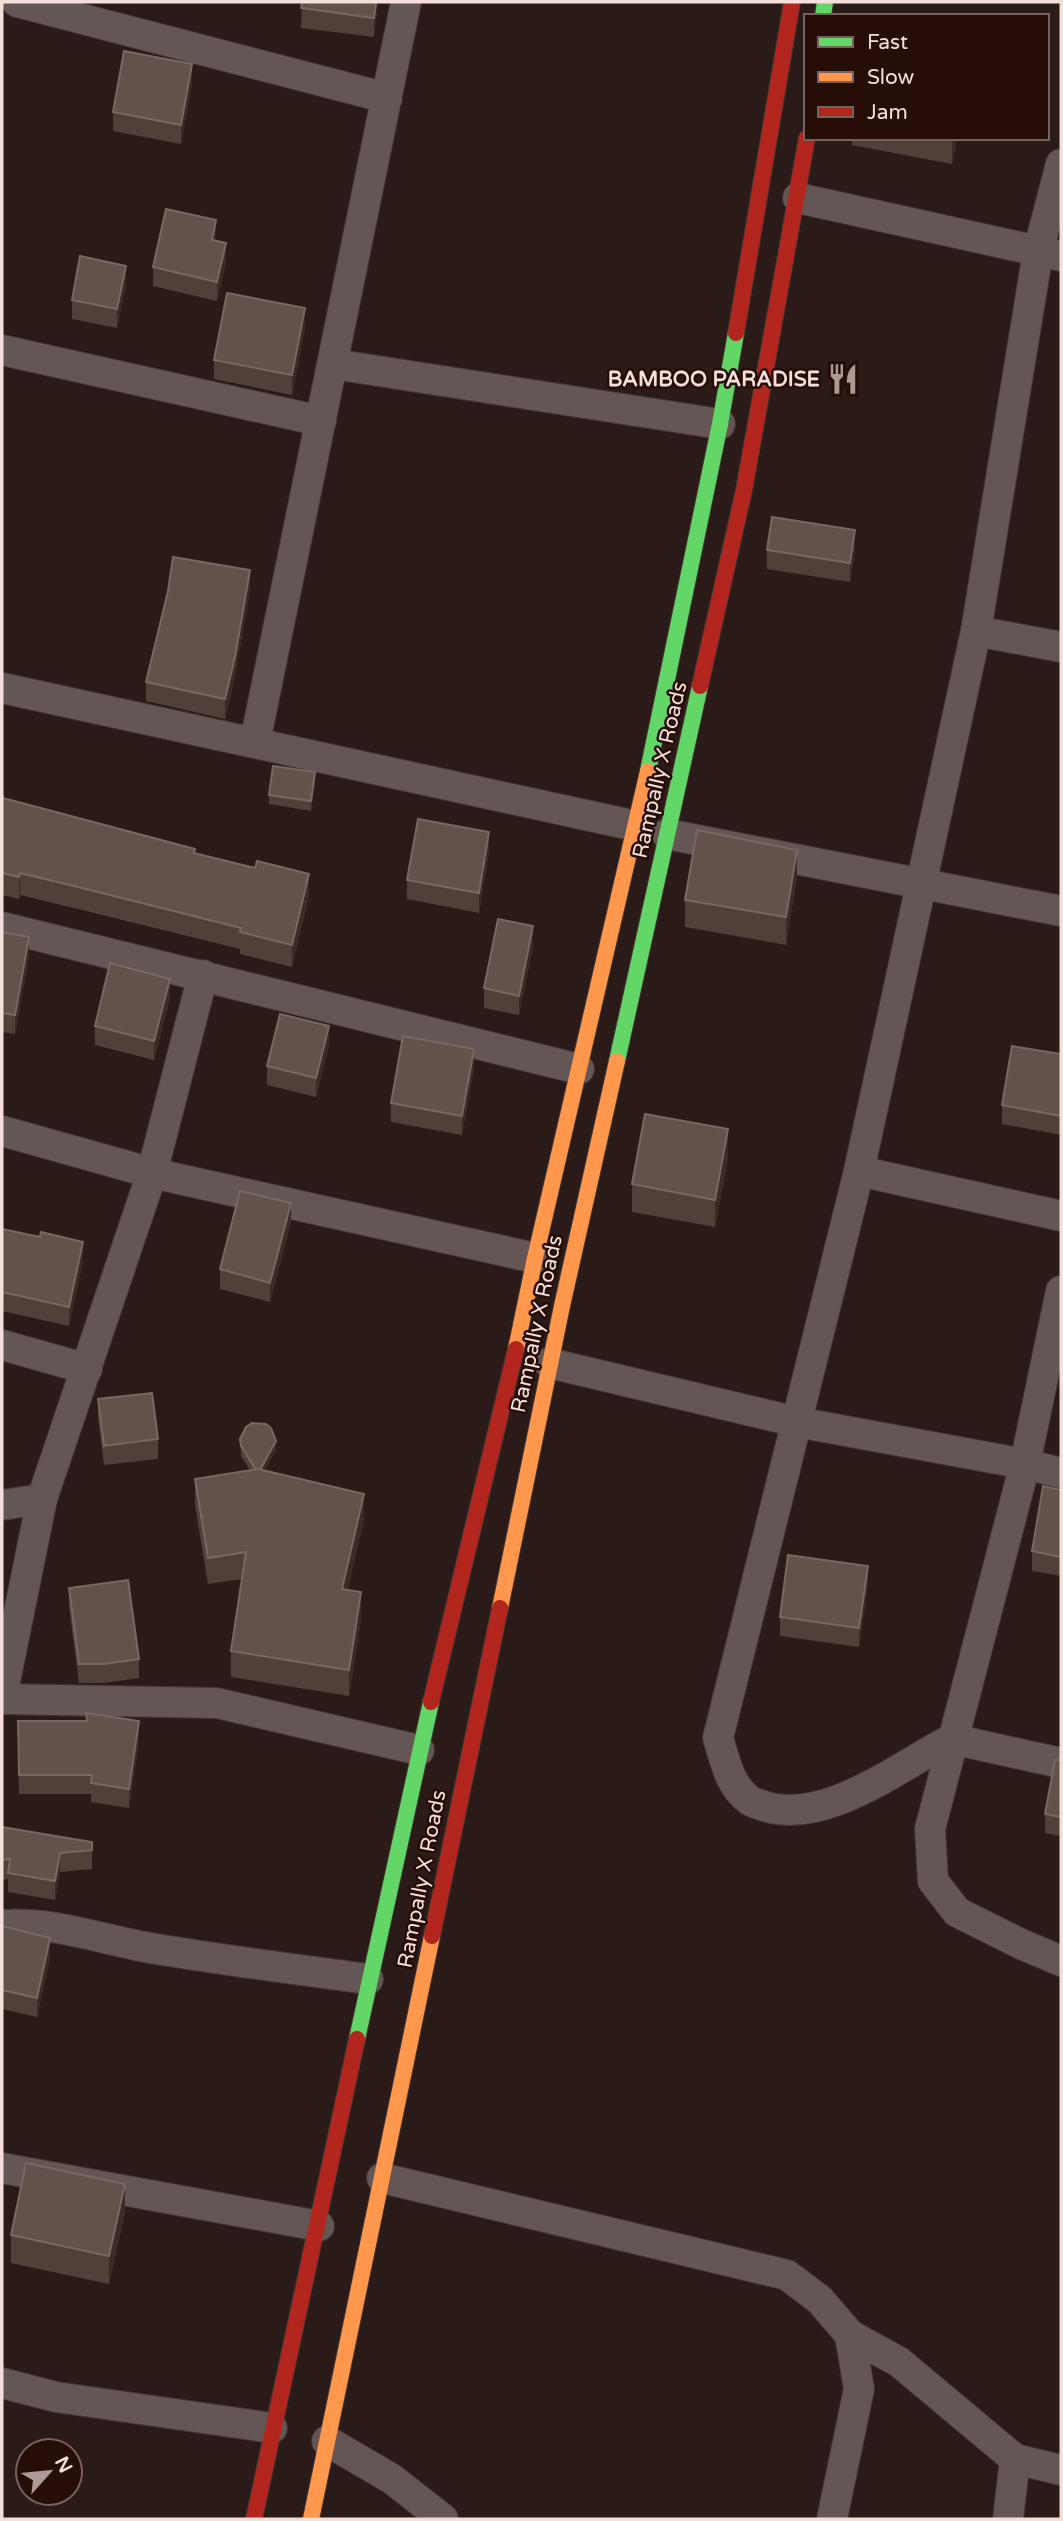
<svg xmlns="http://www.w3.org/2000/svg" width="1063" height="2521" viewBox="0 0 1063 2521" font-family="'Varela Round',sans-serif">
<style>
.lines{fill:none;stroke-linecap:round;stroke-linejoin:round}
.street-casing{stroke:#433634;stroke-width:32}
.fast-casing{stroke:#433634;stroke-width:18}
.slow-casing{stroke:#433634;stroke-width:18}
.jam-casing{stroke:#433634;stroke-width:18}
.street{stroke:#635654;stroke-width:30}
.fast{stroke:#63d668;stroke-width:16}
.slow{stroke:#ff974d;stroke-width:16}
.jam{stroke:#b3261e;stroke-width:16}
.wall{fill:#4f413a}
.shaded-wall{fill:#392b25}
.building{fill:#61524b;stroke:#786862;stroke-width:2}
.labels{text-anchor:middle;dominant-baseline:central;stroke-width:5;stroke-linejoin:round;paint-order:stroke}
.poi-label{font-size:21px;font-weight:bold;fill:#f4dfdb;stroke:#270d07;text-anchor:end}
.street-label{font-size:21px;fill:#f4dfdb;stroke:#270d07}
</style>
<rect width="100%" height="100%" fill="#2a1b18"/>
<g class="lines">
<defs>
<g id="street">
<polyline points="17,2 387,98"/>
<path d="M1061,164l-23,88 -62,379 -117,540 -141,567c7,22 11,47 31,62 3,3 10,4 15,6 61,20 135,-40 188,-67l109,24"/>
<polyline points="798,198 1061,256"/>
<polyline points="2,350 321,421"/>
<polyline points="333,364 720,424"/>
<polyline points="976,631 1061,647"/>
<polyline points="2,688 636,826"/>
<polyline points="255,742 406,2"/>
<polyline points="667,834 1061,911"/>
<polyline points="2,927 579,1069"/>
<polyline points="2,1131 152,1173 535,1258"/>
<polyline points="859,1171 1061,1216"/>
<polyline points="1061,1291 1025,1464 930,1829 933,1881 957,1912 1021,1944 1061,1961"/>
<polyline points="2,1345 87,1369"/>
<polyline points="549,1363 797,1422 1025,1464 1061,1473"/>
<polyline points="2,1505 42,1499"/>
<polyline points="2,1696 42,1499 152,1173 203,975"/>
<polyline points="2,1699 217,1703 419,1750"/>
<path d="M2,1925c48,-4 95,13 143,22 74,13 149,22 223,32"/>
<polyline points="2,2168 319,2226"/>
<polyline points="382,2178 787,2275 820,2300 850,2335 859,2389 832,2519"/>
<polyline points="850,2335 899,2362 1015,2459 1061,2470"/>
<polyline points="2,2383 56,2397 272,2428"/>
<polyline points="327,2441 392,2479 443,2519"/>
<polyline points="1008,2519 1015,2459"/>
</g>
<g id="fast">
<polyline points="823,16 825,2"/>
<polyline points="648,771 720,424 736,333"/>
<polyline points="617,1061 700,686"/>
<polyline points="357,2039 431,1702"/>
</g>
<g id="slow">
<polyline points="516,1349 535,1258 648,771"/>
<polyline points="500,1608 562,1306 617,1061"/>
<polyline points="311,2519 432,1936"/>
</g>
<g id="jam">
<polyline points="736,333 792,2"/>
<polyline points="700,686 744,490 807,138"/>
<polyline points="431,1702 516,1349"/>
<polyline points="432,1936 500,1608"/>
<polyline points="254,2519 357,2039"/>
</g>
</defs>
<use href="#street" class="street-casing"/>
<use href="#fast" class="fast-casing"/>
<use href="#slow" class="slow-casing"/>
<use href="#jam" class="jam-casing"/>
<use href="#street" class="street"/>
<use href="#fast" class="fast"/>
<use href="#slow" class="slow"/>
<use href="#jam" class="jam"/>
</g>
<g class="wall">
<polygon points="302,2 378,2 374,37 301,28"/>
<polygon points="192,83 181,144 113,131 113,112"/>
<polygon points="852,138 957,138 952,164 852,145"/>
<polygon points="216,240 226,262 217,301 153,286 153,267"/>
<polygon points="126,285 117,328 72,319 72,300"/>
<polygon points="305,327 292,395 214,379 214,360"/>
<polygon points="855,549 850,582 767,569 767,550"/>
<polygon points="250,589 235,676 225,719 146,701 146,682"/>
<polygon points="315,782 311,811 269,804 269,795"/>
<polygon points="2,796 3,798 195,853 309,895 292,967 240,954 240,949 82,910 20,895 19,899 2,895"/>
<polygon points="489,851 479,913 407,899 407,880"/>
<polygon points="797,877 786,945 685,927 685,900"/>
<polygon points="2,932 29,956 15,1034 2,1032"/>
<polygon points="533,946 519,1015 484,1008 484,988"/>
<polygon points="170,998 154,1060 95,1045 95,1026"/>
<polygon points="329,1045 316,1097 267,1085 267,1066"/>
<polygon points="1061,1054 1061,1135 1002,1124 1002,1105"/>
<polygon points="474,1068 462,1135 391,1122 391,1103"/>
<polygon points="728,1157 715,1227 632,1212 632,1184"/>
<polygon points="291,1222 270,1302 220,1289 220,1269"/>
<polygon points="2,1229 83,1261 69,1326 2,1311"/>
<polygon points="98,1399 158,1439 158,1459 104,1465 98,1418"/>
<polygon points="240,1439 276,1450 264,1471 364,1520 347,1590 361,1619 349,1696 231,1677 231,1651 242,1579 208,1584 195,1505 195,1479 250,1470 241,1456"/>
<polygon points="1061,1490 1061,1576 1032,1571 1032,1551"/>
<polygon points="868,1585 859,1647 780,1636 780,1617"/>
<polygon points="69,1588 139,1659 139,1678 104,1683 79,1683 69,1607"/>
<polygon points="86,1713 139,1740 129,1808 91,1802 91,1794 19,1794 18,1721 86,1721"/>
<polygon points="1061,1760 1061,1836 1045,1833 1045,1814"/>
<polygon points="2,1827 92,1842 92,1869 60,1872 55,1900 8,1892 8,1879 2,1880"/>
<polygon points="2,1926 50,1957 37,2017 2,2009"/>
<polygon points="125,2212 109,2284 11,2263 11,2235"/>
</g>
<g class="shaded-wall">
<polygon points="376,2 378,2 374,37 374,18"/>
<polygon points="192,64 192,83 181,144 181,125"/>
<polygon points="952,138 957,138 952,164"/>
<polygon points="216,220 216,240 212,259 212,240"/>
<polygon points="226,243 226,262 217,301 217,282"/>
<polygon points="126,266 126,285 117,328 117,309"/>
<polygon points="305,308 305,327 292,395 292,375"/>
<polygon points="855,530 855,549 850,582 850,563"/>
<polygon points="250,570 250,589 235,676 225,719 225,699"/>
<polygon points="315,772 315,782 311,811 311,801"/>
<polygon points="489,832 489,851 479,913 479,893"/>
<polygon points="797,850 797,877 786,945 786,917"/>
<polygon points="20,873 20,895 19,899 19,877"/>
<polygon points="309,874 309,895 292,967 292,945"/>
<polygon points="533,926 533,946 519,1015 519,996"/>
<polygon points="29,937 29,956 15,1034 15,1015"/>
<polygon points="170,979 170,998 154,1060 154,1041"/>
<polygon points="329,1026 329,1045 316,1097 316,1078"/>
<polygon points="474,1049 474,1068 462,1135 462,1116"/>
<polygon points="728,1129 728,1157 715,1227 715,1200"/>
<polygon points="291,1203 291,1222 270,1302 270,1283"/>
<polygon points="83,1242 83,1261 69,1326 69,1307"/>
<polygon points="276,1441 276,1450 258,1482 258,1473"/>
<polygon points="364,1494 364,1520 342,1616 342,1589"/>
<polygon points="868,1566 868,1585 859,1647 859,1628"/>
<polygon points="361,1592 361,1619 349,1696 349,1670"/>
<polygon points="139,1721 139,1740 129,1808 129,1789"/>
<polygon points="60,1853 60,1872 55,1900 55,1881"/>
<polygon points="50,1938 50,1957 37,2017 37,1998"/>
<polygon points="125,2184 125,2212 109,2284 109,2256"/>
</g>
<g class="building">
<polygon points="302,2 376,2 374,18 301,8"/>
<polygon points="124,51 192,64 181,125 113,112"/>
<polygon points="166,209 216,220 212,240 226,243 217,282 153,267"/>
<polygon points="80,256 126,266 117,309 72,300"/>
<polygon points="227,293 305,308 292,375 214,360"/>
<polygon points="772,517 855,530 850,563 767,550"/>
<polygon points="173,557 250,570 235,657 225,699 146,682 168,591"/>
<polygon points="273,766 315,772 311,801 269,795"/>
<polygon points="2,796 3,796 3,798 195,849 194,853 255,868 257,861 309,874 292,945 240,932 241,928 82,888 20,873 19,877 2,873"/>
<polygon points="418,819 489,832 479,893 407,880"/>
<polygon points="697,830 797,850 786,917 685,900"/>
<polygon points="498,919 533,926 519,996 484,988"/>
<polygon points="2,932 29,937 15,1015 2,1013"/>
<polygon points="110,963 170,979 154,1041 95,1026"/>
<polygon points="280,1014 329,1026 316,1078 267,1066"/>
<polygon points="403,1036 474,1049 462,1116 391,1103"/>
<polygon points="1012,1046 1061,1054 1061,1116 1002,1105"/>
<polygon points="645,1114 728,1129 715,1200 632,1184"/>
<polygon points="240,1191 291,1203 270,1283 220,1269"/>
<polygon points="2,1229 40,1237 41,1232 83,1242 69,1307 2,1292"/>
<polygon points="152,1393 158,1439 104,1446 98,1399"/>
<polygon points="252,1423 266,1424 271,1428 276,1441 260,1470 256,1470 241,1446 240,1439 246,1427"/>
<polygon points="258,1469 364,1494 342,1589 361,1592 349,1670 231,1651 246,1552 208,1558 195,1479"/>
<polygon points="1043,1486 1061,1490 1061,1557 1032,1551"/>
<polygon points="788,1555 868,1566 859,1628 780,1617"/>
<polygon points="128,1580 139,1659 104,1664 79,1664 69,1588"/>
<polygon points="86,1713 139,1721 129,1789 91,1783 92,1775 19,1775 18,1721 87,1721"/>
<polygon points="1055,1760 1061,1760 1061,1817 1045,1814"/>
<polygon points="2,1827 92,1842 92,1850 60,1853 55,1881 8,1873 10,1859 2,1860"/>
<polygon points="2,1926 50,1938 37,1998 2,1990"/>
<polygon points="26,2163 125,2184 109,2256 11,2235"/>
</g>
<defs>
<symbol id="restaurant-bare" viewBox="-9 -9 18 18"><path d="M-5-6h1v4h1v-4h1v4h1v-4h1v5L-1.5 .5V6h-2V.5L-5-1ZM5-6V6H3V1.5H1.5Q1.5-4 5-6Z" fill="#ad9a97" stroke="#270d07" stroke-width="2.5" paint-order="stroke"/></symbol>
</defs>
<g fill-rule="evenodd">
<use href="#restaurant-bare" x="821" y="357" width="44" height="44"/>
</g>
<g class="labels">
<g class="poi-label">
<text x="820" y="379">BAMBOO PARADISE</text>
</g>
<g class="street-label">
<text transform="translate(660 770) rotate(-77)">Rampally X Roads</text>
<text transform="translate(537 1324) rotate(-78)">Rampally X Roads</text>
<text transform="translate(422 1879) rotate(-79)">Rampally X Roads</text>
</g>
</g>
<rect width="1063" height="2521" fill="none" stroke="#f4dfdb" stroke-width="7"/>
<rect x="804" y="14" width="245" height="126" fill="#270d07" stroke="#79615c" stroke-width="2"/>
<rect x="818" y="37" width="35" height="10" fill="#63d668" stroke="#79615c" stroke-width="2"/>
<text x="867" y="49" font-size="21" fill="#f4dfdb">Fast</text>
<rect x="818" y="72" width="35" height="10" fill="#ff974d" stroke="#79615c" stroke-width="2"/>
<text x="867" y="84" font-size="21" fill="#f4dfdb">Slow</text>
<rect x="818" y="107" width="35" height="10" fill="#b3261e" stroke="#79615c" stroke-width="2"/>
<text x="867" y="119" font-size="21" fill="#f4dfdb">Jam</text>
<g transform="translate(49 2472) rotate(63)"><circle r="33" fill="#270d07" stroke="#79615c" stroke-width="2"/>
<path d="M0-5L12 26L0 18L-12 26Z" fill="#ad9a97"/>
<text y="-10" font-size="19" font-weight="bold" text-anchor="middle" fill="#f4dfdb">N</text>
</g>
</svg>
